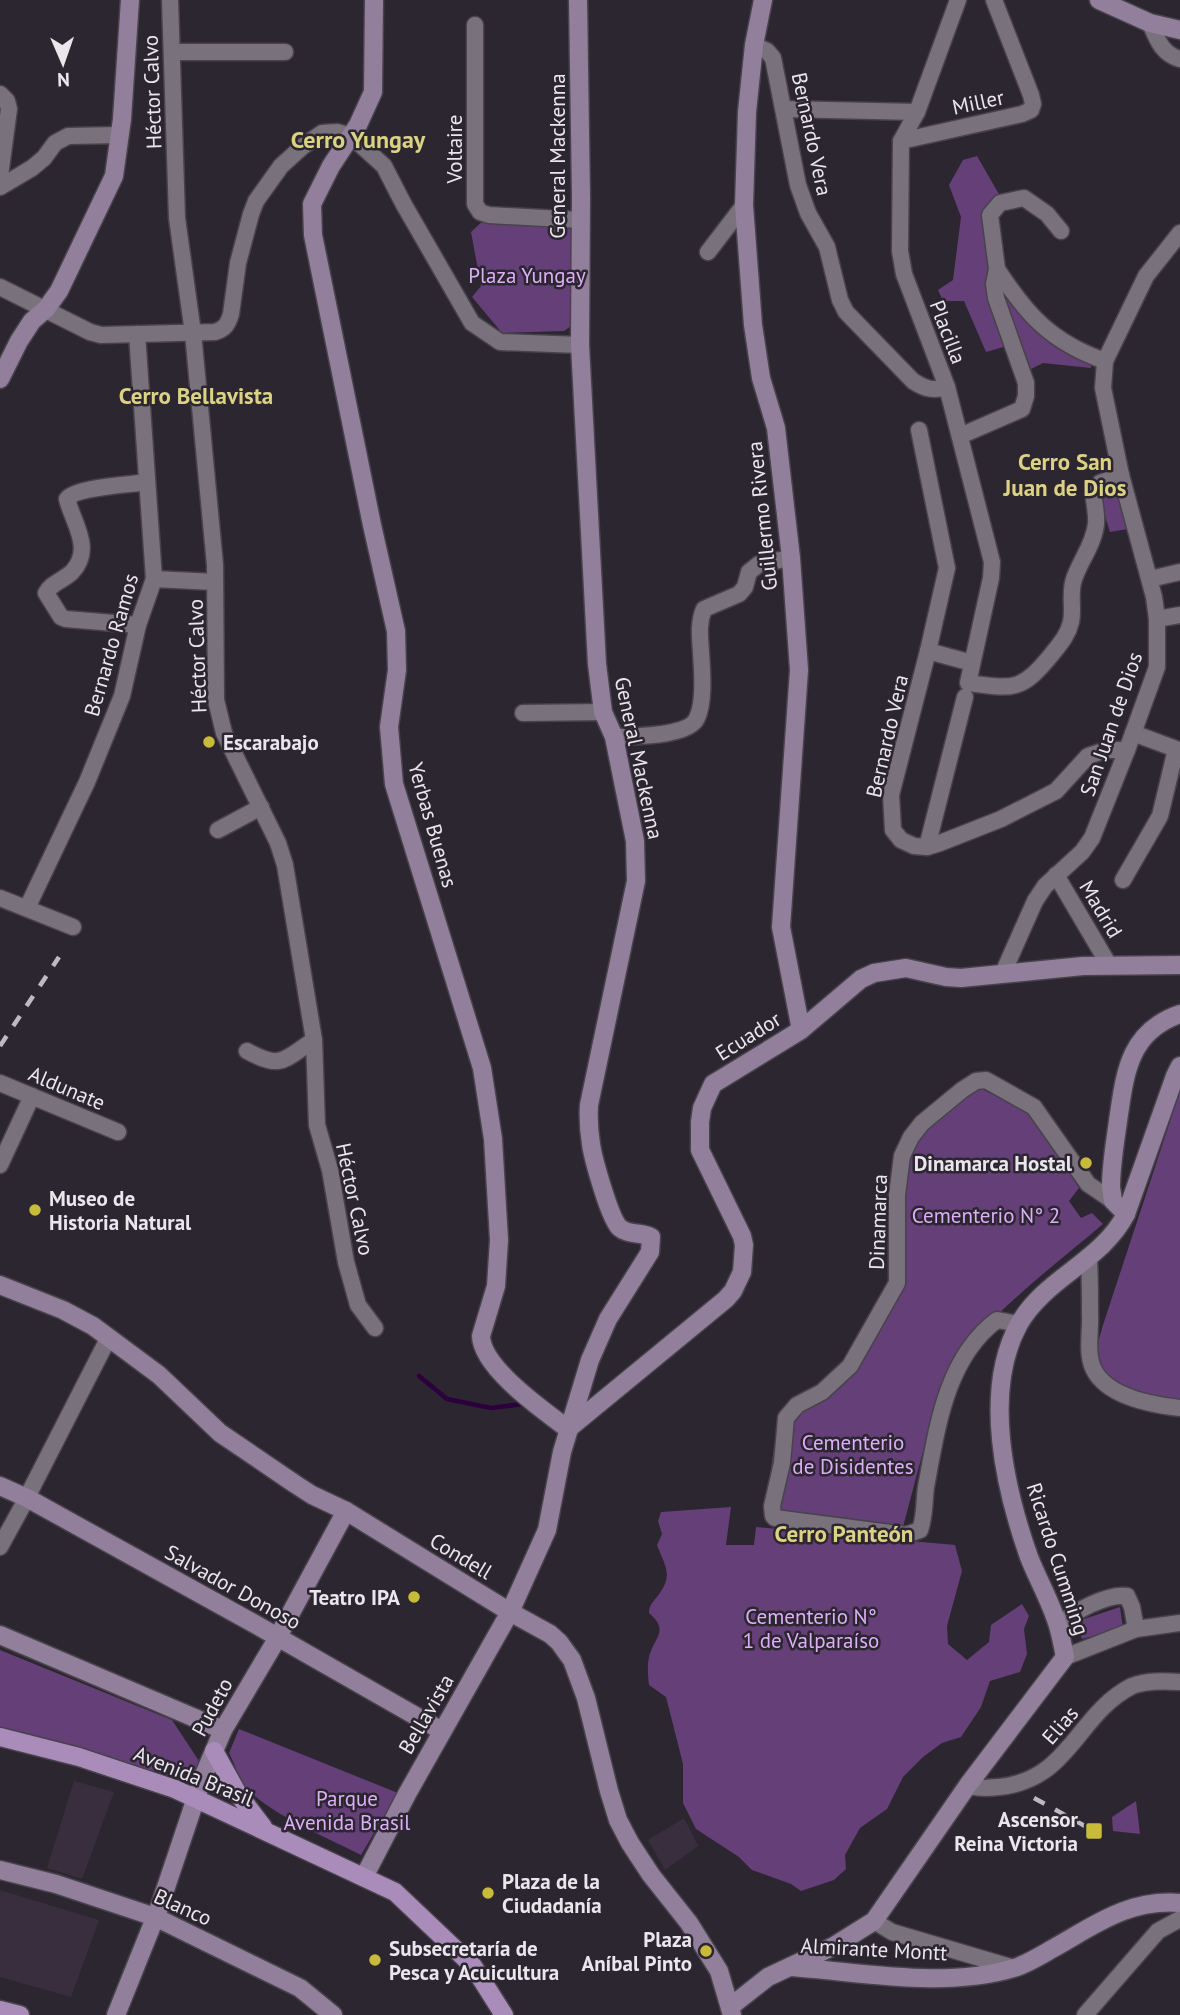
<svg xmlns="http://www.w3.org/2000/svg" width="1180" height="2015" viewBox="0 0 1180 2015" font-family="'PT Sans',sans-serif">
<style>
.built{fill:#382e3d}
.green{fill:#643f78}
.lines{fill:none;stroke-linecap:round;stroke-linejoin:round}
.stream{stroke:#2b003d;stroke-width:4.5}
.street-casing{stroke:#48434b;stroke-width:19}
.secondary-casing{stroke:#48434b;stroke-width:21}
.primary-casing{stroke:#48434b;stroke-width:21}
.street{stroke:#79727d;stroke-width:16}
.secondary{stroke:#927f9c;stroke-width:18}
.primary{stroke:#aa8cbb;stroke-width:18}
.rail{stroke:#bebac1;stroke-width:4.5;stroke-dasharray:12 12;stroke-linecap:butt}
.poi-dot{fill:#c9bb3a;stroke:#2c2630;stroke-width:2.5}
.labels{text-anchor:middle;dominant-baseline:central;stroke-width:5;stroke-linejoin:round;paint-order:stroke}
.street-label{font-size:21px;fill:#eae6ec;stroke:#2c2630}
.park-label{font-size:21px;fill:#ddaff8;stroke:#2c2630}
.poi-label{font-size:21px;font-weight:bold;fill:#eae6ec;stroke:#2c2630;text-anchor:start}
.neighbourhood-label{font-size:23px;font-weight:bold;fill:#dbd284;stroke:#2c2630}
.quarter-label{font-size:24px;font-weight:bold;fill:#dbd284;stroke:#2c2630}
</style>
<rect width="100%" height="100%" fill="#2c2630"/>
<g class="built">
<polygon points="74,1781 114,1792 82,1879 47,1868"/>
<polygon points="684,1818 698,1846 665,1870 648,1840"/>
<polygon points="0,1890 99,1920 71,1997 0,1977"/>
</g>
<g class="green">
<polygon points="977,156 1000,196 986,213 1007,346 986,352 964,301 943,301 938,290 953,280 961,217 949,185 963,160"/>
<polygon points="485,219 565,224 572,231 578,321 564,331 502,333 472,297 481,286 471,232"/>
<polygon points="1002,280 1091,360 1091,368 1043,363 1031,369 1000,292"/>
<polygon points="1117,492 1128,529 1110,532 1099,497"/>
<path d="M982,1089l50,26 47,73 -10,13 12,17 11,-5 11,11c-50,43 -139,108 -164,167l-36,136 -138,-15 14,-101 21,1 30,-24 67,-113 10,-117c13,-30 43,-47 68,-67z"/>
<path d="M1180,1091v310c-31,-3 -73,-4 -83,-40 -3,-9 3,-24 5,-33z"/>
<path d="M731,1507l-5,38h28l2,-18 199,18 7,26 -15,55 1,18 19,16 22,-18 2,-17 31,-21 7,12 -5,13 3,25 -7,18 -30,9 -9,26 -20,30 -19,6 -19,14 -20,20 -16,32 -27,19 -15,27 1,14 -12,11 -33,11 -10,-7 -39,-14 -13,-13 -43,-28 -13,-26v-39l-17,-67 -17,-12c-1,-9 -2,-19 0,-28 5,-20 21,-26 0,-44 0,-7 3,-10 7,-15 18,-22 10,-30 1,-53l5,-11 -4,-13 3,-9z"/>
<polygon points="1120,1607 1123,1628 1082,1639 1075,1622"/>
<polygon points="0,1650 172,1720 199,1761 193,1779 176,1778 0,1732"/>
<path d="M239,1729l159,64 -37,62c-31,-16 -100,-44 -118,-72 -6,-9 -9,-21 -14,-30z"/>
<polygon points="215,1777 232,1801 207,1791"/>
<polygon points="1136,1801 1140,1834 1113,1831 1112,1817"/>
</g>
<g class="lines">
<polyline class="stream" points="419,1376 447,1399 491,1408 523,1404"/>
<defs>
<g id="street">
<polyline points="170,0 177,218 193,333 215,565 216,700 224,733 278,843 285,865 314,1040 317,1125 330,1170 346,1262 358,1305 375,1328"/>
<path d="M958,0l-41,112 -16,29 -1,110 4,23 43,113 45,175 -1,16 -23,105c46,6 53,9 84,-29 8,-10 16,-19 19,-32 3,-14 -2,-29 3,-43 6,-18 20,-35 22,-55 1,-10 -2,-22 -3,-32l7,-9 21,-8"/>
<path d="M1150,23c7,16 12,31 30,36"/>
<polyline points="475,25 475,204 480,212 489,215 580,220"/>
<path d="M754,45l13,6 6,7 25,127 10,28 19,34 13,53 6,12 67,69c12,8 20,10 34,6"/>
<polyline points="172,52 285,52"/>
<polyline points="0,94 7,101 9,109 0,176"/>
<polyline points="784,109 917,112"/>
<polyline points="901,141 1022,114 1031,110 1033,104 1031,95 994,0"/>
<polyline points="0,187 32,168 44,158 55,143 68,136 120,135"/>
<polyline points="708,252 744,205"/>
<path d="M997,269c30,46 54,73 108,92"/>
<path d="M0,287l90,45 11,3 114,-3c10,-3 13,-8 16,-18l7,-51 13,-49 5,-13 25,-35 21,-19 20,-14 15,-1 14,4 33,30 19,37 69,120 28,19 80,3"/>
<polyline points="919,430 947,568 928,651 891,795 893,830 901,840 914,846 927,847 940,843 1001,819 1056,791 1088,756 1106,750 1127,750"/>
<polyline points="960,436 1022,409 1026,396 1026,383 996,298 994,284 997,269 990,215 1000,203 1024,198 1047,214 1061,231"/>
<polyline points="154,579 215,582"/>
<polyline points="1150,579 1180,572"/>
<polyline points="1157,619 1180,615"/>
<path d="M138,625l-72,-6 -5,-2 -15,-24c5,-10 18,-13 26,-21 22,-23 1,-49 -5,-73 9,-12 62,-14 80,-17"/>
<polyline points="928,651 972,663"/>
<polyline points="523,713 603,712"/>
<path d="M614,737c19,-1 75,0 83,-19 8,-17 5,-48 4,-66 -1,-15 -3,-29 3,-43l35,-15 6,-7 4,-15 10,-8 32,-6"/>
<polyline points="218,830 261,807"/>
<polyline points="927,847 965,697"/>
<polyline points="1056,875 1109,965"/>
<polyline points="1123,880 1160,816 1176,749 1133,733"/>
<polyline points="0,898 73,927"/>
<polyline points="27,908 87,782 122,696 138,625 154,579 137,334"/>
<polyline points="1003,973 1035,901 1045,886 1082,852 1092,838 1127,750 1157,667 1157,619 1154,597 1121,475 1103,388 1105,361 1146,276 1180,233"/>
<path d="M247,1051c35,19 36,9 67,-11"/>
<polyline points="0,1083 118,1132"/>
<polyline points="0,1165 32,1096"/>
<path d="M1089,1259c1,18 1,36 1,55 1,16 -4,38 3,54 13,29 60,37 87,40"/>
<path d="M1019,1324l-22,-4c-51,38 -60,108 -71,167 -2,15 -1,29 -6,43l-14,5 -131,-17 -2,-2 -1,-10 10,-43 4,-45 11,-13 25,-13 28,-26 47,-83v-88l5,-39 9,-19 11,-14 40,-33 14,-9 10,-1 48,27 54,77 25,17"/>
<polyline points="0,1547 23,1505 109,1337"/>
<path d="M1058,1626c14,-14 50,-33 69,-30l5,11 4,22"/>
<polyline points="1065,1657 1136,1629 1180,1623"/>
<path d="M968,1785c10,4 20,3 31,2 71,-7 78,-73 133,-101 14,-6 33,-5 48,-4"/>
<polyline points="874,1921 892,1932 1014,1968"/>
<polyline points="1085,2015 1158,1931 1180,1919"/>
</g>
<g id="secondary">
<path d="M374,0l-1,92 -15,33 -27,41 -19,38 1,31 59,290 24,106 1,39 -8,57 5,57 88,284 11,71 6,101 -3,46 -15,50c1,32 62,74 87,93"/>
<polyline points="763,0 754,45 747,112 744,205 753,325 761,378 776,428 791,558 799,670 781,927 801,1030"/>
<polyline points="1099,0 1150,23 1180,30"/>
<polyline points="0,379 19,341 32,321 46,309 59,291 114,176 122,119 130,0"/>
<path d="M1126,1214l-13,-13 -2,-14c0,-22 4,-44 7,-66 7,-47 10,-89 62,-107"/>
<polyline points="0,1285 63,1310 93,1326 159,1375 220,1433 295,1484 312,1495 346,1511 510,1612 550,1634 559,1642 572,1660 586,1698 609,1791 618,1820 630,1843 651,1875 689,1923 719,1971 732,2015"/>
<polyline points="568,1429 726,1299 733,1291 742,1272 744,1245 742,1236 700,1150 700,1122 702,1108 713,1084 801,1030 861,979 874,973 906,968 946,977 961,978 1083,966 1180,965"/>
<polyline points="0,1486 27,1498 253,1623 442,1731"/>
<polyline points="0,1635 223,1730"/>
<polyline points="0,1870 56,1884 155,1917 300,1988 333,2015"/>
<path d="M364,1877l43,-83 103,-182 37,-82 15,-78 28,-92 18,-41 42,-67 1,-15c-10,-5 -23,-2 -31,-9 -10,-8 -27,-70 -29,-84 -2,-13 -3,-25 -2,-39l47,-224 -1,-40 -21,-104 -11,-25 -6,-48 -17,-319 1,-148 -3,-197"/>
<path d="M790,1967c72,5 154,22 224,1 13,-4 26,-12 38,-19 43,-24 76,-50 128,-46"/>
<path d="M730,2007l38,-30 66,-31 40,-25 94,-136 97,-128c-2,-10 -4,-21 -7,-31 -7,-24 -20,-46 -29,-69 -24,-68 -47,-166 -10,-233 26,-46 83,-63 107,-110l49,-138 5,-10"/>
<polyline points="116,2015 159,1908 203,1777 223,1730 274,1644 346,1511"/>
</g>
<g id="primary">
<polyline points="0,1737 79,1757 175,1789 395,1892 473,1966 504,2015"/>
<polyline points="214,1751 238,1794 263,1827"/>
<polyline points="0,2010 20,2015"/>
</g>
</defs>
<use href="#street" class="street-casing"/>
<use href="#secondary" class="secondary-casing"/>
<use href="#primary" class="primary-casing"/>
<use href="#street" class="street"/>
<use href="#secondary" class="secondary"/>
<use href="#primary" class="primary"/>
<g class="rail">
<polyline points="0,1046 59,957"/>
<polyline points="1034,1798 1094,1831"/>
</g>
</g>
<g class="poi-dot">
<circle cx="209" cy="742" r="7"/>
<circle cx="1086" cy="1163" r="7"/>
<circle cx="35" cy="1210" r="7"/>
<circle cx="414" cy="1597" r="7"/>
<rect x="1085" y="1822" width="18" height="18" rx="3.5"/>
<circle cx="488" cy="1893" r="7"/>
<circle cx="706" cy="1951" r="7"/>
<circle cx="375" cy="1960" r="7"/>
</g>
<g class="labels">
<g class="street-label">
<text transform="translate(152 92) rotate(-92)">Héctor Calvo</text>
<text transform="translate(978 102) rotate(-12)">Miller</text>
<text transform="translate(812 134) rotate(78)">Bernardo Vera</text>
<text transform="translate(454 149) rotate(-90)">Voltaire</text>
<text transform="translate(557 156) rotate(-90)">General Mackenna</text>
<text transform="translate(948 332) rotate(69)">Placilla</text>
<text transform="translate(762 516) rotate(-96)">Guillermo Rivera</text>
<text transform="translate(111 645) rotate(-74)">Bernardo Ramos</text>
<text transform="translate(197 656) rotate(-92)">Héctor Calvo</text>
<text transform="translate(1111 724) rotate(-71)">San Juan de Dios</text>
<text transform="translate(887 736) rotate(-77)">Bernardo Vera</text>
<text transform="translate(639 758) rotate(78)">General Mackenna</text>
<text transform="translate(433 825) rotate(74)">Yerbas Buenas</text>
<text transform="translate(1101 909) rotate(59)">Madrid</text>
<text transform="translate(748 1036) rotate(-32)">Ecuador</text>
<text transform="translate(67 1088) rotate(23)">Aldunate</text>
<text transform="translate(355 1199) rotate(78)">Héctor Calvo</text>
<text transform="translate(878 1222) rotate(-88)">Dinamarca</text>
<text transform="translate(461 1556) rotate(31)">Condell</text>
<text transform="translate(1058 1559) rotate(72)">Ricardo Cumming</text>
<text transform="translate(233 1587) rotate(29)">Salvador Donoso</text>
<text transform="translate(212 1707) rotate(-62)">Pudeto</text>
<text transform="translate(426 1714) rotate(-60)">Bellavista</text>
<text transform="translate(1060 1725) rotate(-49)">Elias</text>
<text transform="translate(194 1776) rotate(22)">Avenida Brasil</text>
<text transform="translate(183 1907) rotate(24)">Blanco</text>
<text transform="translate(874 1949) rotate(3)">Almirante Montt</text>
</g>
<g class="park-label">
<text x="527" y="275">Plaza Yungay</text>
<text x="986" y="1215">Cementerio N° 2</text>
<text x="853" y="1442">Cementerio<tspan x="853" dy="24">de Disidentes</tspan></text>
<text x="811" y="1616">Cementerio N°<tspan x="811" dy="24">1 de Valparaíso</tspan></text>
<text x="347" y="1798">Parque<tspan x="347" dy="24">Avenida Brasil</tspan></text>
</g>
<g class="poi-label">
<text x="223" y="742">Escarabajo</text>
<text x="1072" y="1163" text-anchor="end">Dinamarca Hostal</text>
<text x="49" y="1198">Museo de<tspan x="49" dy="24">Historia Natural</tspan></text>
<text x="400" y="1597" text-anchor="end">Teatro IPA</text>
<text x="1078" y="1819" text-anchor="end">Ascensor<tspan x="1078" dy="24">Reina Victoria</tspan></text>
<text x="502" y="1881">Plaza de la<tspan x="502" dy="24">Ciudadanía</tspan></text>
<text x="692" y="1939" text-anchor="end">Plaza<tspan x="692" dy="24">Aníbal Pinto</tspan></text>
<text x="389" y="1948">Subsecretaría de<tspan x="389" dy="24">Pesca y Acuicultura</tspan></text>
</g>
<g class="neighbourhood-label">
<text x="196" y="395">Cerro Bellavista</text>
<text x="1065" y="461">Cerro San<tspan x="1065" dy="26">Juan de Dios</tspan></text>
<text x="844" y="1533">Cerro Panteón</text>
</g>
<g class="quarter-label">
<text x="358" y="139">Cerro Yungay</text>
</g>
</g>
<g transform="translate(63 63) rotate(178)" stroke="#2c2630" stroke-width="5" paint-order="stroke">
<path d="M0-5L12 26L0 18L-12 26Z" fill="#eae6ec"/>
<text y="-10" font-size="19" font-weight="bold" text-anchor="middle" fill="#eae6ec">N</text>
</g>
</svg>
